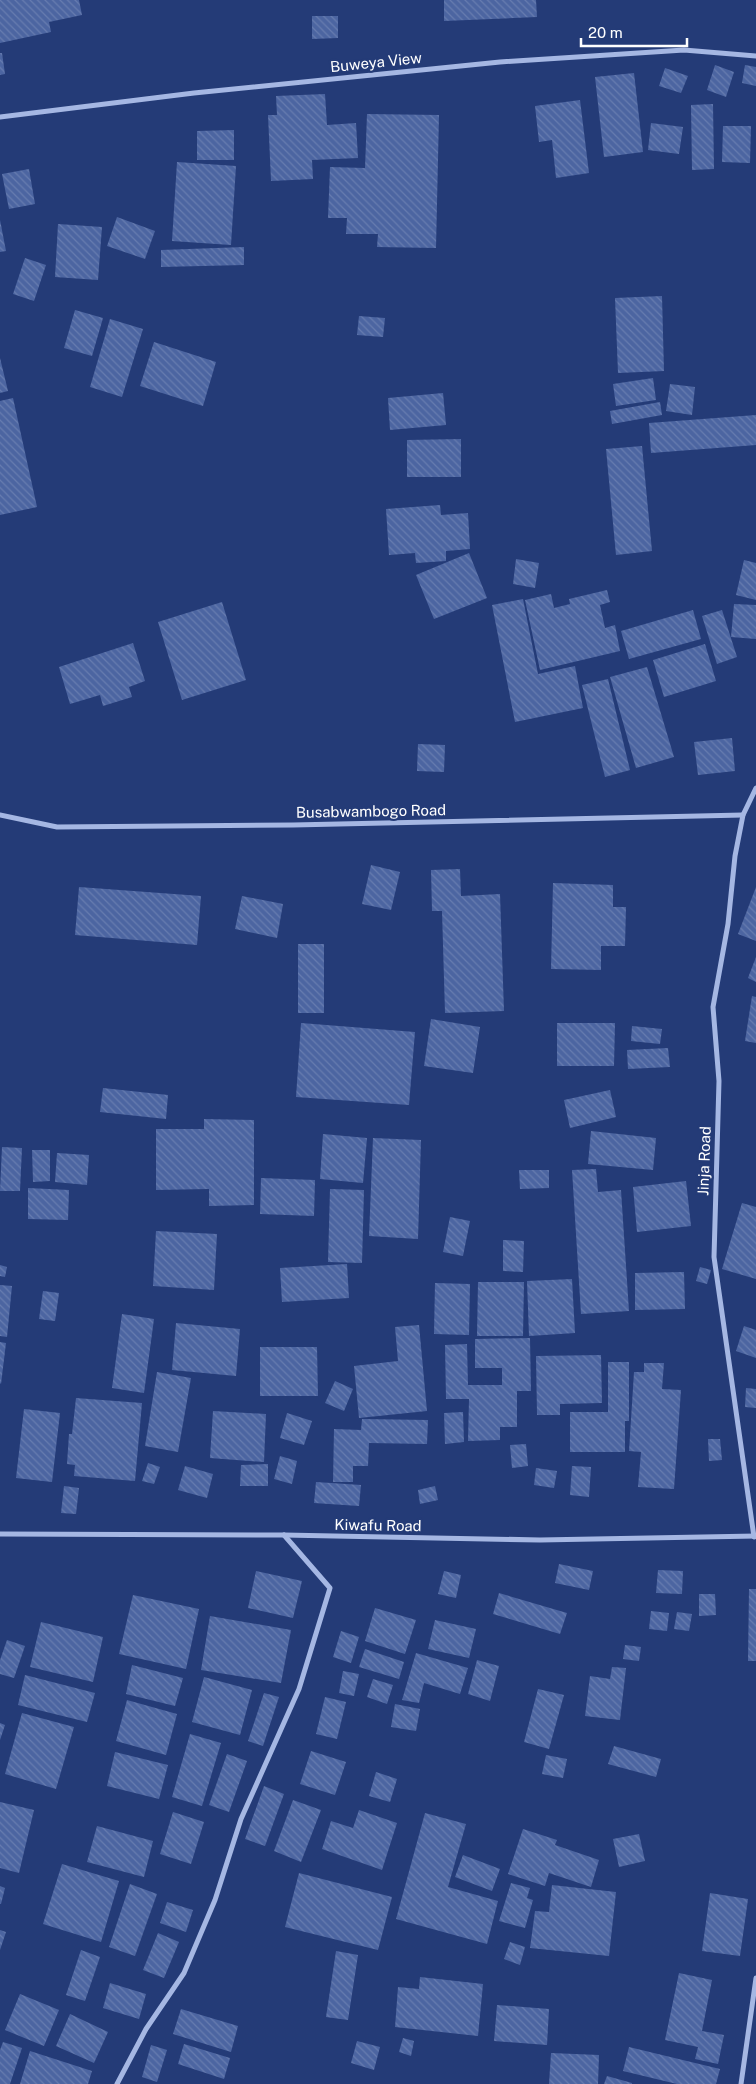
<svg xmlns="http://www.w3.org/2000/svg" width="756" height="2084" viewBox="0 0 756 2084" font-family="'Public Sans',sans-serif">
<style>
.building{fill:url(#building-back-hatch)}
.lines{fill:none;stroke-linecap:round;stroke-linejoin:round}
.street{stroke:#a5b7e3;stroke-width:5}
.labels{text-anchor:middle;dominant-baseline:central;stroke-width:4.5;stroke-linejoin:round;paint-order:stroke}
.street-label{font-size:15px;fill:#fff;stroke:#243b77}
</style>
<defs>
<pattern id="building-back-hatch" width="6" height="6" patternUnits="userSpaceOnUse" patternTransform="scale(1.25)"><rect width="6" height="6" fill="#4c65a1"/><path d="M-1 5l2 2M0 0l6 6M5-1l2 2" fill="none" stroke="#677caf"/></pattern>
</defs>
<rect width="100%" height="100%" fill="#243b77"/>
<g class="building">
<polygon points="0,0 79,0 82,15 49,22 51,32 0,43"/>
<polygon points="444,0 536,0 537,17 444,21"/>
<polygon points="312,16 338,16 338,38 312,39"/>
<polygon points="0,53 2,53 5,74 0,75"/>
<polygon points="715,65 734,72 726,97 707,90"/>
<polygon points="745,65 756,67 756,86 742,83"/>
<polygon points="665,68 688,76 681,93 659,86"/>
<polygon points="634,73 643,152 604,157 595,77"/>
<polygon points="325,94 327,125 356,123 358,158 312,160 313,179 271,181 268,115 277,115 276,96"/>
<polygon points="580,100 589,173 556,178 552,140 539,142 535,106"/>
<polygon points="713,104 714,169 692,170 691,105"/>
<polygon points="367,114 439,115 436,248 377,247 378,234 346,234 347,218 328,218 330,167 365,168"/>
<polygon points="651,123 683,127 679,154 648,150"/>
<polygon points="723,126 751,126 750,163 722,162"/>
<polygon points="234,130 234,160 197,160 197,131"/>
<polygon points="177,162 236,166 231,245 172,241"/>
<polygon points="29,169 35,204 9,209 2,174"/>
<polygon points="117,217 155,231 145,259 107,246"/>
<polygon points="0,220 6,251 0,252"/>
<polygon points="58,224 102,227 98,280 55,277"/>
<polygon points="244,247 244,265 161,267 161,250"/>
<polygon points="25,258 46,265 34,301 13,294"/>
<polygon points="662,296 664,371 618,373 615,298"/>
<polygon points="75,310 103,318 92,356 64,348"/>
<polygon points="359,316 385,318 383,337 357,335"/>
<polygon points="110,319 143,329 122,397 90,387"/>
<polygon points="154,342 216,362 203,406 140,386"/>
<polygon points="0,358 8,391 0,393"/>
<polygon points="653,378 656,400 616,406 613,384"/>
<polygon points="670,384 695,387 692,415 666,411"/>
<polygon points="443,393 446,425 390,430 388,398"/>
<polygon points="13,398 37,507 0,515 0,401"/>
<polygon points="660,402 662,415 612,424 610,411"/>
<polygon points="756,415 756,445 651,453 649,423"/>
<polygon points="461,439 461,477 407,477 407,440"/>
<polygon points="642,446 652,551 616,555 606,449"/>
<polygon points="440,505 441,515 468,513 470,549 446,551 446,561 416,563 415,553 389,555 386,509"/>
<polygon points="469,553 487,598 434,619 416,575"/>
<polygon points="516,559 539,563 535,588 513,584"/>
<polygon points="744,560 756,563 756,600 736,595"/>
<polygon points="607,590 610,602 600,605 605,628 615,625 620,651 540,670 525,600 551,594 554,608 570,604 569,599"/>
<polygon points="523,599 538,674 575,666 583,708 515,722 492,605"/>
<polygon points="222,602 246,680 182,700 158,622"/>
<polygon points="734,604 756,605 756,639 731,637"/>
<polygon points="693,610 701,639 629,659 621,631"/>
<polygon points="722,610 737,657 717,664 702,616"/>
<polygon points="133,643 145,681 129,687 132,697 103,706 100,695 70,704 59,667"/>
<polygon points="705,644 716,681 664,697 653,660"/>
<polygon points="647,667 674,757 636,768 610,677"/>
<polygon points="608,679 630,770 605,777 582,685"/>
<polygon points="732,738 735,771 698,775 694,742"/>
<polygon points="418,744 445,745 444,772 417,771"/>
<polygon points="371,865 400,872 391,910 362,904"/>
<polygon points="460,869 461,896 500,894 504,1011 445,1013 442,911 432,911 431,870"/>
<polygon points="553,883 613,885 613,907 626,907 625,946 601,946 601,970 551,969"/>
<polygon points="79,887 201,896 197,945 75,935"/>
<polygon points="756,887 756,941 738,934"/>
<polygon points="242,896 283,904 277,938 235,929"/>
<rect x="298" y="944" width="26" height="69"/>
<polygon points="756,957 756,982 748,978"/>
<polygon points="752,996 756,997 756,1043 745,1041"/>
<polygon points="431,1019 480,1027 473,1073 424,1066"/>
<polygon points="301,1023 415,1032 409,1105 296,1097"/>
<polygon points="557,1023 615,1023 614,1066 557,1066"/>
<polygon points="632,1026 662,1029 660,1044 631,1041"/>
<polygon points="668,1048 670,1067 628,1069 627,1050"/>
<polygon points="103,1088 168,1095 166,1119 100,1112"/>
<polygon points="610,1090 616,1117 570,1128 564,1100"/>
<polygon points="204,1119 254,1120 254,1205 209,1206 209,1189 156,1190 156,1129 204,1129"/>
<polygon points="591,1131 656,1138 653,1170 588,1164"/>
<polygon points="323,1134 367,1138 363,1183 320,1179"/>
<polygon points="373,1138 421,1140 418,1239 369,1236"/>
<polygon points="2,1147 22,1148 20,1191 0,1191"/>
<polygon points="32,1150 50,1150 50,1181 33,1182"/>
<polygon points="57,1153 89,1155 87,1185 55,1182"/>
<polygon points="596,1169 598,1192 621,1190 629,1311 581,1314 572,1170"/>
<polygon points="519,1170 549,1170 549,1188 520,1189"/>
<polygon points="261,1178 315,1180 314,1216 260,1214"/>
<polygon points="686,1181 691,1226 637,1232 633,1187"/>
<polygon points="28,1188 69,1190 68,1220 28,1219"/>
<polygon points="330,1189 364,1190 362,1263 328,1262"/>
<polygon points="742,1203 756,1207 756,1279 722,1269"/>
<polygon points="450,1217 470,1221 463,1256 443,1252"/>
<polygon points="156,1231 217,1234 214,1290 153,1286"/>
<polygon points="503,1240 524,1241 523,1272 503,1271"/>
<polygon points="347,1264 349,1298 282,1302 280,1268"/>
<polygon points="0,1265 7,1267 5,1277 0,1276"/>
<polygon points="700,1267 711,1270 707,1284 696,1281"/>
<polygon points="684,1272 685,1309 635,1310 635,1273"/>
<polygon points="572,1279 575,1333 529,1336 527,1281"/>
<polygon points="478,1282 524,1282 523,1336 477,1336"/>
<polygon points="435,1283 470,1284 469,1335 434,1334"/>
<polygon points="0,1285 12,1286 7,1337 0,1336"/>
<polygon points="43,1291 59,1293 55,1321 39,1319"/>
<polygon points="122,1314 154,1319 144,1393 112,1388"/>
<polygon points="176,1323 240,1329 236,1376 172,1370"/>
<polygon points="419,1325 427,1411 359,1418 354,1366 398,1361 395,1327"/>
<polygon points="744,1326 756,1330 756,1358 736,1351"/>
<polygon points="530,1338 531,1391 517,1391 517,1427 500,1427 500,1440 468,1441 469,1399 446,1399 445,1345 467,1344 468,1385 502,1385 502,1368 475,1368 475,1339"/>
<polygon points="0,1342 6,1343 1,1384 0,1383"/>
<polygon points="260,1347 317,1347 318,1396 260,1396"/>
<polygon points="601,1355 602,1403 560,1404 560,1415 537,1415 536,1356"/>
<polygon points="608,1362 629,1362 629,1421 625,1421 625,1452 570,1452 570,1412 608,1412"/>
<polygon points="644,1363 664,1363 662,1389 681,1390 674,1489 638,1487 641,1452 629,1451 634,1372 644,1372"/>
<polygon points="157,1372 191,1378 178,1452 145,1446"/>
<polygon points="335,1381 353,1389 344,1411 325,1403"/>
<polygon points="746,1388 756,1389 756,1408 745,1407"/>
<polygon points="76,1398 142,1403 135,1481 74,1476 75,1465 67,1464 69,1434 72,1434"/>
<polygon points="24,1409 60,1413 52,1482 16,1478"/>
<polygon points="213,1411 266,1414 264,1462 210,1458"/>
<polygon points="463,1412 464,1442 445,1444 444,1413"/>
<polygon points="287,1413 312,1421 304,1445 280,1438"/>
<polygon points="362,1419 428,1420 427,1444 369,1443 368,1466 353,1466 353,1482 333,1482 334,1429 361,1430"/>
<polygon points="708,1439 720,1439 722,1460 709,1461"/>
<polygon points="526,1444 528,1466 512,1468 510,1445"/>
<polygon points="280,1456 297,1461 292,1484 274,1479"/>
<polygon points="148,1463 160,1467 154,1484 142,1481"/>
<polygon points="268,1464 268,1486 240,1486 241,1465"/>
<polygon points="185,1466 213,1474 207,1498 178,1490"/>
<polygon points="572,1466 591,1467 589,1497 570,1495"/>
<polygon points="536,1468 557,1471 554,1488 534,1485"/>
<polygon points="316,1482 361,1485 359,1506 314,1503"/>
<polygon points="64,1486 79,1488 76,1514 61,1513"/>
<polygon points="435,1486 438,1500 420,1504 418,1490"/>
<polygon points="559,1564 593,1571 589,1590 555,1583"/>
<polygon points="658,1570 683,1571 682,1594 656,1593"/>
<polygon points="256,1571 302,1581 293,1618 248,1608"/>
<polygon points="444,1571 461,1575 456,1598 438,1594"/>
<polygon points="749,1589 756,1589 756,1661 748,1661"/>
<polygon points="499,1593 567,1613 560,1634 493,1614"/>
<polygon points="699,1594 715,1594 716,1615 699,1616"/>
<polygon points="133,1595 199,1609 186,1669 119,1654"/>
<polygon points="375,1608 416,1620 405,1654 365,1641"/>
<polygon points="651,1611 669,1613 667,1631 649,1629"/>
<polygon points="677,1612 692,1614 689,1631 674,1629"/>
<polygon points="210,1616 291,1630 281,1683 201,1670"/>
<polygon points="435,1620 476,1629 469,1658 428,1649"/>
<polygon points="41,1622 103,1637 93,1682 30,1667"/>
<polygon points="341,1631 359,1637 351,1663 333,1657"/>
<polygon points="7,1640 25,1646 14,1678 0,1674 0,1660"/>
<polygon points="625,1645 641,1647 639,1661 623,1659"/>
<polygon points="365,1649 404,1662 399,1679 359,1667"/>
<polygon points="416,1653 468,1668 460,1694 424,1683 419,1703 402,1700"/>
<polygon points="477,1660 499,1666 490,1701 468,1694"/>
<polygon points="132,1665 183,1678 175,1706 126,1694"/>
<polygon points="612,1667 626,1668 620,1720 585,1716 590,1676 610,1679"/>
<polygon points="343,1671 359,1674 354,1696 339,1693"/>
<polygon points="25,1675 95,1693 87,1722 18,1705"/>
<polygon points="204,1677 252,1690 240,1735 192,1722"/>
<polygon points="373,1679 393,1685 387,1704 367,1697"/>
<polygon points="538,1689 564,1695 549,1749 524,1742"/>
<polygon points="264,1693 279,1697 263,1746 248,1741"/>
<polygon points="325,1697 346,1702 337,1739 316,1734"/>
<polygon points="127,1700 177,1714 166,1755 116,1741"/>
<polygon points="395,1704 420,1709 416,1731 391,1727"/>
<polygon points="22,1713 74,1727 56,1789 5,1774"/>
<polygon points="0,1723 5,1725 0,1740"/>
<polygon points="190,1734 221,1743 202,1806 172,1797"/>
<polygon points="614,1746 661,1759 656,1777 608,1764"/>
<polygon points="311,1751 346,1762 335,1795 300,1784"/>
<polygon points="115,1752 168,1765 159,1799 107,1786"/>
<polygon points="227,1754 247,1761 229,1812 209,1805"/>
<polygon points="546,1755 567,1759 563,1778 542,1774"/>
<polygon points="376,1772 397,1779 390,1802 369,1796"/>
<polygon points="264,1786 284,1794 265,1846 245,1839"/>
<polygon points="293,1800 321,1810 301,1862 274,1851"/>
<polygon points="0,1802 34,1810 19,1873 0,1868"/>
<polygon points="359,1810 397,1823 382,1870 322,1849 331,1821 353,1828"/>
<polygon points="173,1812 204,1822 191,1864 160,1854"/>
<polygon points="425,1813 466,1824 448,1887 498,1901 487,1944 396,1919"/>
<polygon points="97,1826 153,1841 144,1877 87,1862"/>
<polygon points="523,1829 557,1840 555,1845 599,1860 591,1887 549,1873 545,1886 508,1874"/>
<polygon points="639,1834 645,1861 619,1867 613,1839"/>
<polygon points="463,1855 500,1869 492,1891 455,1877"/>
<polygon points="62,1864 119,1881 101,1942 43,1924"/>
<polygon points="299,1873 392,1897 378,1950 285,1927"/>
<polygon points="511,1883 530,1888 527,1898 533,1900 525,1928 499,1921"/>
<polygon points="130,1884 157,1894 135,1956 109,1947"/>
<polygon points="552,1885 616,1892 609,1956 530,1948 535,1911 549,1912"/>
<polygon points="0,1886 5,1888 1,1904 0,1904"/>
<polygon points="710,1893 748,1899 740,1956 702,1951"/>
<polygon points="167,1902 193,1910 186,1932 160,1923"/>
<polygon points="0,1930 6,1932 0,1950"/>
<polygon points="158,1933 179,1942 164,1978 143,1970"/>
<polygon points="510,1942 525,1947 520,1965 504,1959"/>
<polygon points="81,1950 100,1957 85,2001 66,1995"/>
<polygon points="336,1951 358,1955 348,2020 326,2017"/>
<polygon points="679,1973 712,1980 702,2031 724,2035 718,2064 695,2059 698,2047 665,2040"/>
<polygon points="420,1977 483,1984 478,2036 395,2027 398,1987 419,1989"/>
<polygon points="110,1983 146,1994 139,2019 103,2008"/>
<polygon points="20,1994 59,2010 44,2046 5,2030"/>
<polygon points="497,2005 549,2009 547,2045 494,2041"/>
<polygon points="181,2009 238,2026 231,2052 173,2034"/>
<polygon points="70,2014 108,2032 94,2063 56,2046"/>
<polygon points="403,2038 414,2041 411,2056 399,2052"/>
<polygon points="357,2041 380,2047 374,2070 351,2063"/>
<polygon points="3,2042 22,2048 10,2084 0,2084 0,2050"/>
<polygon points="184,2044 230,2058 224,2079 178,2064"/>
<polygon points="151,2045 167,2050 157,2082 142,2077"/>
<polygon points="629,2047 720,2069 716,2084 677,2084 623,2071"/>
<polygon points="30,2051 92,2071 88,2084 20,2084"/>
<polygon points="551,2053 599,2055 598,2084 549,2084"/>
<polygon points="607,2076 632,2083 632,2084 604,2084"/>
</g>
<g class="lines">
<g class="street">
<polyline points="0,117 194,93 500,62 684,50 756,56"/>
<polyline points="0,815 57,827 293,825 743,815"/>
<polyline points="0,1534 284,1535 540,1540 756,1536"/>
<polyline points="754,1537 714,1257 719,1081 713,1007 728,924 735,856 743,815 756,788"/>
<polyline points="117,2084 146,2029 184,1973 215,1900 241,1819 299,1689 330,1588 284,1535"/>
<polyline points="741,2084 756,1978"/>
</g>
</g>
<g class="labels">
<g class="street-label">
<text transform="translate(376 62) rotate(-6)">Buweya View</text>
<text transform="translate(371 811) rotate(-1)">Busabwambogo Road</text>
<text transform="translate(704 1161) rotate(-88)">Jinja Road</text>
<text transform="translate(378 1525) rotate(1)">Kiwafu Road</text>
</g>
</g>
<path d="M581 38v8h106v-8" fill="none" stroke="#ffffff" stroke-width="2.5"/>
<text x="588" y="38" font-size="15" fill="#ffffff" stroke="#243b77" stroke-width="4" paint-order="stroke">20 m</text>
</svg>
